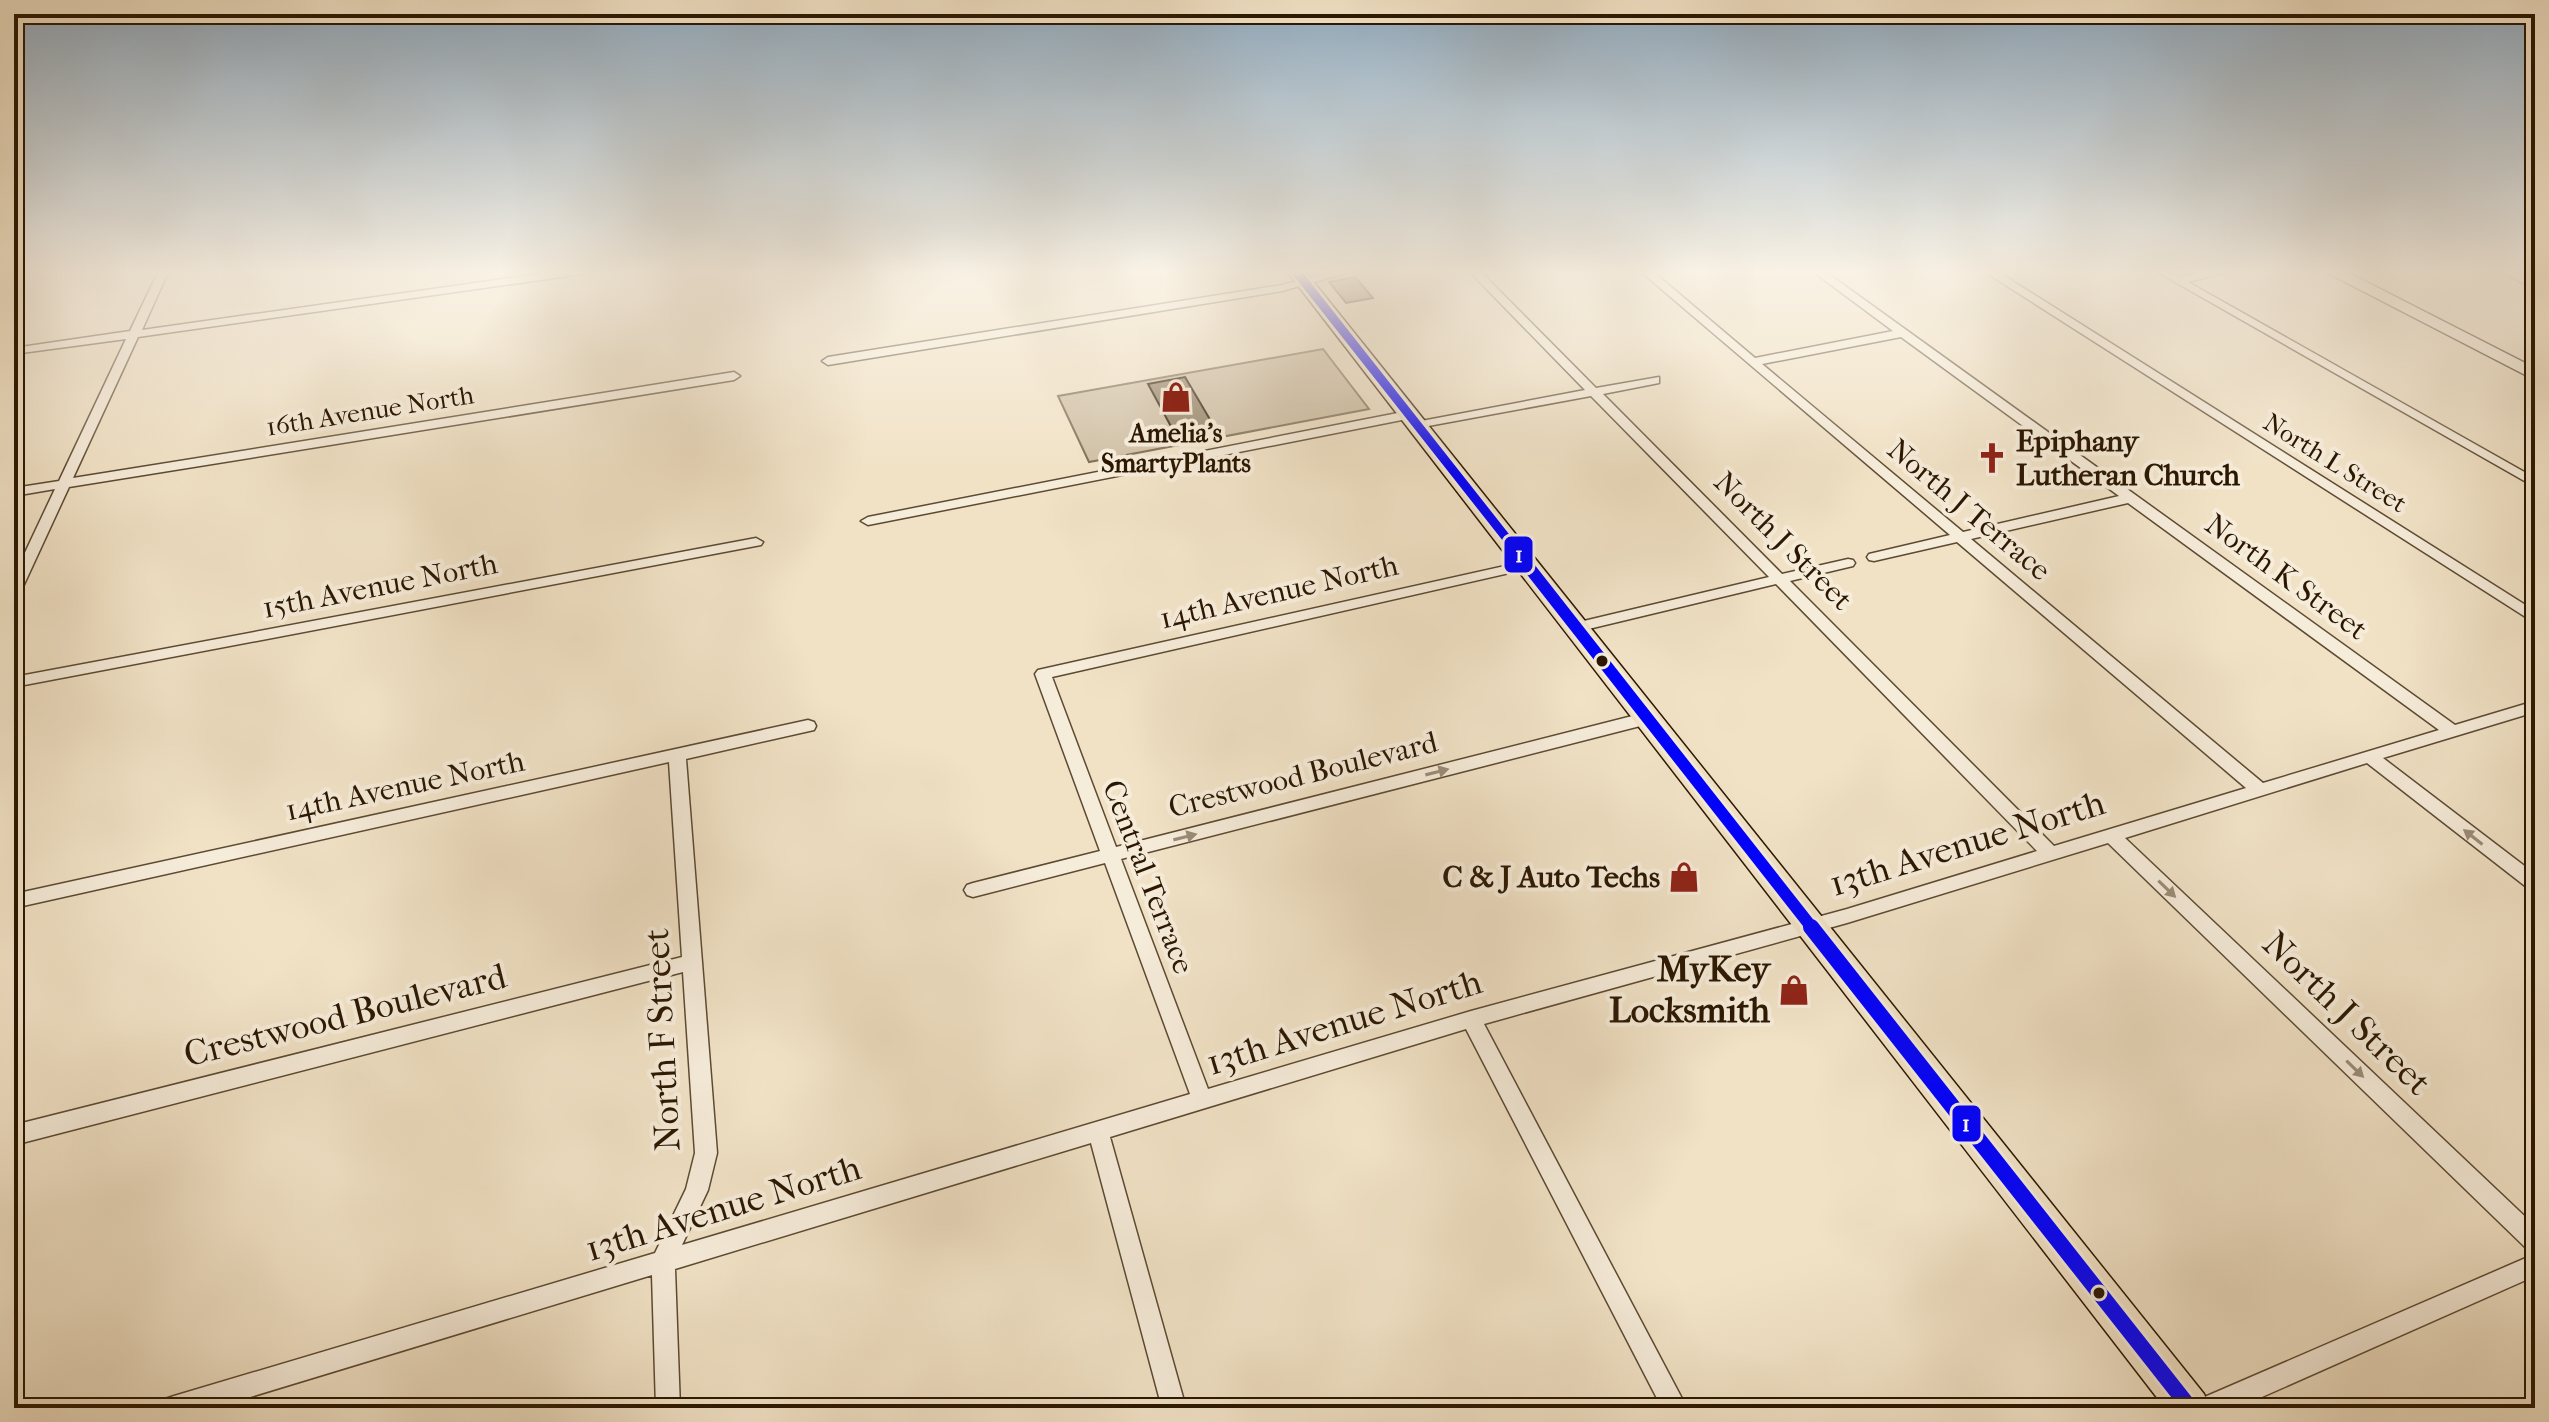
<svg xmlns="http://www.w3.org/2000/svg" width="2549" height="1422" viewBox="0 0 2549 1422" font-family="'IM FELL French Canon',serif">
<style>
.green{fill:#cfbfa5;stroke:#7d6b53;stroke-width:2}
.building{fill:#928167;stroke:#2b1701;stroke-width:2}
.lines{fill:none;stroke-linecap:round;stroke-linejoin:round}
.minor-casing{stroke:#5c4a32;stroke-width:3}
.secondary-casing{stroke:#2b1701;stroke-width:3}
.primary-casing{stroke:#2b1701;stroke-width:3}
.minor{fill:#f6ecda;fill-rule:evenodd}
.secondary{fill:#f6ecda;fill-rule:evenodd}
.primary{fill:#f1e2c6;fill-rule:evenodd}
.bus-1-far2-casing{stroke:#f6ecda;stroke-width:14}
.bus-1-far1-casing{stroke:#f6ecda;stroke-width:18}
.bus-1-casing{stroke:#f6ecda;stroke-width:22}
.bus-1-far2{stroke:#00f;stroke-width:9}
.bus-1-far1{stroke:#00f;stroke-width:12}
.bus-1{stroke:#00f;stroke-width:16}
.oneway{fill:#9b8c78}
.bus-dot{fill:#2b1701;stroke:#f6ecda;stroke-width:3}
.labels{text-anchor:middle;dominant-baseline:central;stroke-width:8;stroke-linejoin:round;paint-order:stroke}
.far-street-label{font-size:26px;fill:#2b1701;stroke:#f6ecda}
.far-poi-label{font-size:26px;font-weight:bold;fill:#2b1701;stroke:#f6ecda}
.poi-label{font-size:30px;font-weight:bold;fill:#2b1701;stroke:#f6ecda;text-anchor:start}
.street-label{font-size:30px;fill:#2b1701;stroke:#f6ecda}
.near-street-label{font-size:36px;fill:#2b1701;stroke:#f6ecda}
.near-poi-label{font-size:36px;font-weight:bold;fill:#2b1701;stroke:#f6ecda;text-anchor:end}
.line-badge{stroke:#f6ecda;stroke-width:3}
.badge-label{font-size:22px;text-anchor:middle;font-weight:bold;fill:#fff}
</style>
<rect width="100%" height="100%" fill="#f1e2c6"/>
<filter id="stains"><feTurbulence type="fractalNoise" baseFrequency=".0025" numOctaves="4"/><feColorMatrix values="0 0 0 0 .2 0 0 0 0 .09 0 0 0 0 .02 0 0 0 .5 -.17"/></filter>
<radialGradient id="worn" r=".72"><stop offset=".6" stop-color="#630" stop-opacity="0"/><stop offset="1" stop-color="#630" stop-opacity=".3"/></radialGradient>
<polygon class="green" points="1323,349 1369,409 1089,462 1058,396"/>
<g class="building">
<polygon points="1355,277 1373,298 1346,303 1329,282"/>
<polygon points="1185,377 1215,428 1197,431 1203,441 1181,445 1148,384"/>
</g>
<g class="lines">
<defs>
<g id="minor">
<polygon points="159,270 169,270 142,330 566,270 595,270 590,273 138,337 73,478 734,372 740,376 734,380 69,487 21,591 14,596 14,576 55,489 14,496 14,488 59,481 126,339 14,354 14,348 130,331"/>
<polygon points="1339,270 1357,270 1282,291 828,365 822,361 828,357 1282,285"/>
<path d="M1468,270h11l117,118 63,-11v6l-56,11 179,180 66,-15 5,1 2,3 -2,3 -63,15 264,265 192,-58 -289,-246 -83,19 -5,-1 -2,-3 2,-3 81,-19 -311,-265h12l104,88 138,-27 -82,-61h12l632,455 80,-24v11l-152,46 152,116v17l-6,-2 -162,-126 -242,75 410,388v26l-8,-3 -419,-406 -261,80 -363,101 203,384h-25l-196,-379 -356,108 76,271h-24l-71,-265 -416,126 5,139h-24l-4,-133 -438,133h-52l3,-9 9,-3 481,-143 31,-64 9,-36 -12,-181 -669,173v-20l668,-168 -13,-195 -655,146v-14l794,-174 6,2 2,4 -2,4 -128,29 31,394 -9,37 -26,55 508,-151 -85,-231 -132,34 -6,-2 -3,-5 3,-5 6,-2 127,-32 -65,-177 3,-4 489,-109 7,4 -7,4 -475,108 64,170 532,-135 8,6 -8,6 -527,135 87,230 263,-78 376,-102 190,-58 -261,-267 -200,48 -5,-2 -2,-3 2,-3 198,-47 -178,-181 -179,33 -2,-3 6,-4 169,-32zM1901,337l218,159 -156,36 -201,-168zM2128,503l311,227 -176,53 -292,-244z"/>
<polygon points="1982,270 1995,270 2535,611 2535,623"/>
<polygon points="2154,270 2167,270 2180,277 2214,270 2235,270 2188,282 2535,478 2535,487"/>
<polygon points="2497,270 2511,270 2535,282 2535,289"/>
<polygon points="1408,411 1412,412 1412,418 868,525 861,521 868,517"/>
<polygon points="756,538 763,542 761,545 14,687 14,677"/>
<polygon points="2535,1254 2535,1276 2237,1408 2197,1408 2200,1399"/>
</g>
<polygon id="secondary" points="2322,270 2343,270 2535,368 2535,380"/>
<polygon id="primary" points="1286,270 1304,270 2204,1394 2210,1408 2165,1408"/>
</defs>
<use href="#minor" class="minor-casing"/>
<use href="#secondary" class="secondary-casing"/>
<use href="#primary" class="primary-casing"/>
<use href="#minor" class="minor"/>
<use href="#secondary" class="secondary"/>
<use href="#primary" class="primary"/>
<defs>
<polyline id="bus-1-far2" points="1295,270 1519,554"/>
<polyline id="bus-1-far1" points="1517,552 1813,929"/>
<polyline id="bus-1" points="1811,927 2190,1408"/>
</defs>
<use href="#bus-1-far2" class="bus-1-far2-casing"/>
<use href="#bus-1-far1" class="bus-1-far1-casing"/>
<use href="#bus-1" class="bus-1-casing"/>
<use href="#bus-1-far2" class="bus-1-far2"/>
<use href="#bus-1-far1" class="bus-1-far1"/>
<use href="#bus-1" class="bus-1"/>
</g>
<defs><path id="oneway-solid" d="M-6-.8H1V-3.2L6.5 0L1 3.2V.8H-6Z" transform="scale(2)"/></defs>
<g class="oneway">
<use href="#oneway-solid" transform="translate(1437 772) rotate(-14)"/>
<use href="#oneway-solid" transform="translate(1185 837) rotate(-14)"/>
<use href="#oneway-solid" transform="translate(2473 837) rotate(-142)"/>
<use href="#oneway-solid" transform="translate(2167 889) rotate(44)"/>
<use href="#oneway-solid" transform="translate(2355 1069) rotate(44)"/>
</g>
<linearGradient id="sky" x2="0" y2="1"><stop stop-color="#91abc0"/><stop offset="0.58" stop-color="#f9f2e5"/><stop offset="1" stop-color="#f9f2e5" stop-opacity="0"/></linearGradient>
<rect width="2549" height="469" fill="url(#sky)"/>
<defs>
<symbol id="shop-bare" viewBox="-9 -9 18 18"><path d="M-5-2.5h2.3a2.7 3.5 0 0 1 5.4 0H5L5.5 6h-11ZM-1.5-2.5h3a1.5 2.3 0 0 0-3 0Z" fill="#8f2418" stroke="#f6ecda" stroke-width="2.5" paint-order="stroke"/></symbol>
<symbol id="church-bare" viewBox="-9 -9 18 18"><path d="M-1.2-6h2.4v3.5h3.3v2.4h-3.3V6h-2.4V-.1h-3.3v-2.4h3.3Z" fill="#8f2418" stroke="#f6ecda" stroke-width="2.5" paint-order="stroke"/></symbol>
</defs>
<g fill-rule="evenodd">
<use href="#shop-bare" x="1154" y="375" width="44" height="44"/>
<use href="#church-bare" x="1970" y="436" width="44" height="44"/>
<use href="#shop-bare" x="1662" y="855" width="44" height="44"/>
<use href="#shop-bare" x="1772" y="968" width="44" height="44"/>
</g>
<g class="bus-dot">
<circle cx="1602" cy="661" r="7"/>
<circle cx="2099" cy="1293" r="7"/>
</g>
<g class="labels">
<g class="far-street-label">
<text transform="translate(370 411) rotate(-9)">16th Avenue North</text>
<text transform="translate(2335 463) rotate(32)">North L Street</text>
</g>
<g class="far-poi-label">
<text x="1176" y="433">Amelia's<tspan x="1176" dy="30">SmartyPlants</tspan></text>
</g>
<g class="poi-label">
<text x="2016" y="441">Epiphany<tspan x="2016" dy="34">Lutheran Church</tspan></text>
<text x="1660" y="877" text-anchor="end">C &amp; J Auto Techs</text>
</g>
<g class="street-label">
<text transform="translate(1969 510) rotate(40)">North J Terrace</text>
<text transform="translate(1783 541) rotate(45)">North J Street</text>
<text transform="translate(2286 577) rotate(36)">North K Street</text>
<text transform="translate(380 586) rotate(-11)">15th Avenue North</text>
<text transform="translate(1279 592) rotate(-13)">14th Avenue North</text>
<text transform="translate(1303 775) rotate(-14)">Crestwood Boulevard</text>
<text transform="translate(405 786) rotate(-12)">14th Avenue North</text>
<text transform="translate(1148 877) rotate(69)">Central Terrace</text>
</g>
<g class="near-street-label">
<text transform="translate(1967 843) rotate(-17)">13th Avenue North</text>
<text transform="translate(2347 1013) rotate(44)">North J Street</text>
<text transform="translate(345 1015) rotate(-14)">Crestwood Boulevard</text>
<text transform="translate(1344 1022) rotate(-17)">13th Avenue North</text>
<text transform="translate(662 1040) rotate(-93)">North F Street</text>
<text transform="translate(723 1208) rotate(-17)">13th Avenue North</text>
</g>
<g class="near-poi-label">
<text x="1770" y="969">MyKey<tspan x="1770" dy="41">Locksmith</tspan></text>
</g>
</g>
<g class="line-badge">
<rect x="1503" y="535" width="31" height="39" rx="8" fill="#00f"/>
<rect x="1951" y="1104" width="31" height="39" rx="8" fill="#00f"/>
</g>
<g class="badge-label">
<text x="1519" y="562">1</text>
<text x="1966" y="1131">1</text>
</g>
<rect width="2549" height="1422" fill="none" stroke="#f1e2c6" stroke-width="48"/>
<rect x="16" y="16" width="2517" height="1390" fill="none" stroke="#2b1701" stroke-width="4"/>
<rect x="24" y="24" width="2501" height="1374" fill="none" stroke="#2b1701" stroke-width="2"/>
<rect width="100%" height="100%" filter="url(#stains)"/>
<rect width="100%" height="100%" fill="url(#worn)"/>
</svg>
